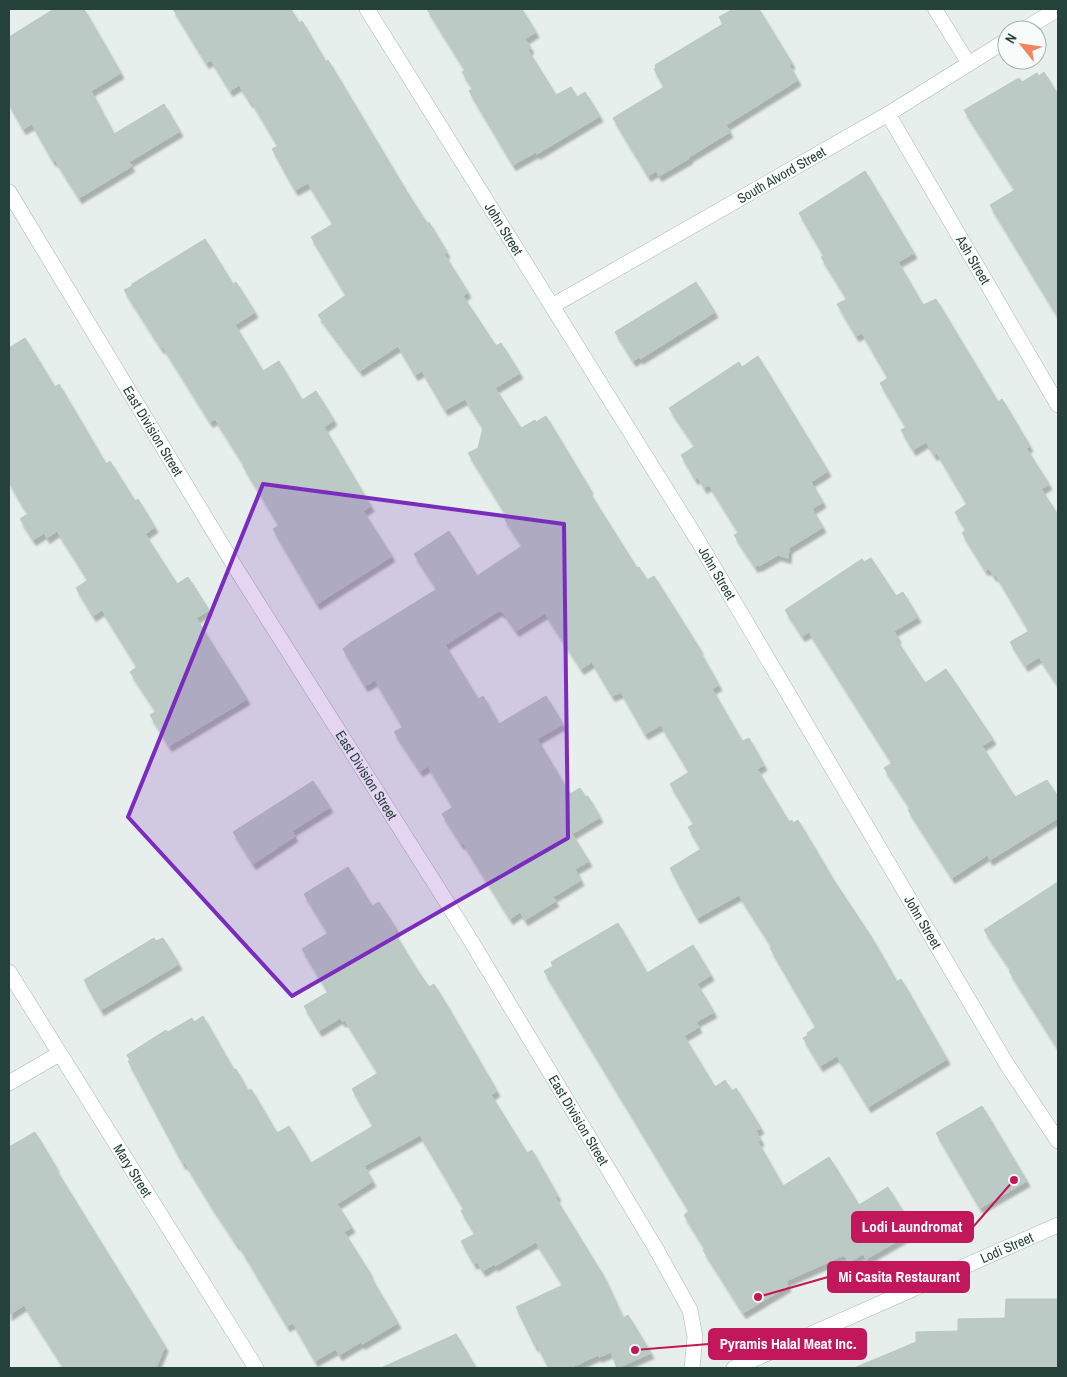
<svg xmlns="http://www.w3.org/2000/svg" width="1067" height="1377" viewBox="0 0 1067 1377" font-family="'Archivo Narrow',sans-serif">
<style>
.building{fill:#bbcac4;stroke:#b8c9c2;filter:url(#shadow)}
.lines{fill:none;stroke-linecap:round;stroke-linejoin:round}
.lane-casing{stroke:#a8b8b2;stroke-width:15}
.street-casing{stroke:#a8b8b2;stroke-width:16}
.secondary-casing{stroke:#a4bbb3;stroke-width:16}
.lane{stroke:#fff;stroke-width:14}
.street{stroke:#fff;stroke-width:15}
.secondary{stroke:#fff;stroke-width:15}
.marked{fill:#7b2cbf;fill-opacity:0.2;stroke:#7b2cbf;stroke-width:4;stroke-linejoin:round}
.labels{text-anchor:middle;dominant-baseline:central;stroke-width:4;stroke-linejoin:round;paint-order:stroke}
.street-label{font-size:14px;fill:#24423a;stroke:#f7fbf9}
.leader{fill:none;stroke:#c2185b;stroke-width:2}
.callout-dot{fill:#c2185b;stroke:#f7fbf9;stroke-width:2}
.callout{fill:#c2185b;stroke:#c2185b;stroke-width:2}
.callout-label{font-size:15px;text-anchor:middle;font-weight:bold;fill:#fff}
</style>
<defs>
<filter id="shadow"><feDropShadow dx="3" dy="5.5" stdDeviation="1" flood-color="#0004"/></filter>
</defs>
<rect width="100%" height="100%" fill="#e6efeb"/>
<g class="building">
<polygon points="54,9 84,9 121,73 91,91 114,134 164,104 180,131 129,162 132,166 79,198 55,160 53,161 32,124 23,129 9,104 9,37"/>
<polygon points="173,9 291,9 299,23 302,21 326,62 328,60 407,192 427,223 429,222 447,252 444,254 468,292 463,296 496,346 501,343 520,373 495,388 521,428 535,420 536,422 546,416 590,489 588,490 637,568 639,567 647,580 654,576 700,649 699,650 719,685 712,689 741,739 743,741 749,738 764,765 757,769 789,822 792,820 793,823 798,820 833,879 872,938 897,982 901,979 947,1059 868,1107 837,1056 820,1066 803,1038 808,1035 807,1033 816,1027 770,948 772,947 739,895 697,918 670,868 701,849 688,827 694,824 670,784 689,772 661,725 645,734 621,692 612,696 592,662 581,669 545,613 516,631 503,612 502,613 500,610 445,645 478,699 483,696 499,724 546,696 563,724 537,739 570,794 580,788 586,797 588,796 600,817 572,834 589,861 575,869 581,880 553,897 556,901 525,920 520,912 510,919 463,843 461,844 442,814 453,807 428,766 420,771 394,732 403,727 375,680 365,686 343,649 350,643 437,589 414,554 449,531 477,576 522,546 504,518 507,516 468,453 478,448 483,428 465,399 445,410 422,371 415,375 398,346 360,371 318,315 346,295 311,237 333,224 308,183 295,190 272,149 278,146 251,101 250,102 239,85 230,91 211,60 206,63"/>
<polygon points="427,9 522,9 536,32 525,39 531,48 528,50 556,95 571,87 577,97 585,92 600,116 537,154 536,152 513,165 469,91 473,89 462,72 465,70"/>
<polygon points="733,9 759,9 792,63 789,65 798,80 726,125 730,132 689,157 690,158 659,176 656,171 648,176 613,118 664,87 654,69 656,68 655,65 723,24 719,17"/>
<polygon points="1044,72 1058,95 1058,317 990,205 1015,190 964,110 1019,78 1022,82 1037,73 1039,76"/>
<polygon points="865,171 914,253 898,262 923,305 936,299 998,402 1002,399 1030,446 1026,448 1049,484 1041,489 1058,515 1058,686 1039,657 1025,666 1010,642 1029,631 996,575 994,576 989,569 985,570 962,533 966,530 955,512 967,504 937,453 934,455 926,442 913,450 901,430 906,427 880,383 888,378 862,333 856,336 837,304 847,299 821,257 824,256 799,213"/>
<polygon points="205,239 233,284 236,282 255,312 235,325 263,371 279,361 302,400 316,391 334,420 324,427 371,506 363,511 392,556 317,604 273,529 279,525 243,466 244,465 215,419 210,422 163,347 161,348 124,290 132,286 132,284"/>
<polygon points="696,282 715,312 640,359 639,357 633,361 615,332"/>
<polygon points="25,338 55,387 59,384 106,464 110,461 135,501 138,499 155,527 145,534 177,584 188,577 209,610 196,618 247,699 169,746 150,715 156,711 130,672 137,667 102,610 93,616 76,588 88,580 57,531 47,538 44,533 33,540 20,519 29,513 21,503 9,482 9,348"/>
<polygon points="758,356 828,471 811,482 823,502 812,509 823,527 789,548 788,558 778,555 759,566 758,565 755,567 734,535 739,533 709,485 704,488 698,477 695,479 681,455 695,446 669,408 739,362 742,367"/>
<polygon points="871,558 896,596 903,592 918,617 894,631 898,638 896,639 925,683 946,669 993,739 982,746 1015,797 1047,780 1058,797 1058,818 990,860 987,855 952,878 908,810 910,808 884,768 892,763 809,632 802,636 785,610 862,559 864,562"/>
<polygon points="313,781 330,807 292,831 295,836 253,864 233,832"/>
<polygon points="348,867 372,906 379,902 397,930 394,932 416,968 429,987 434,984 445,1002 497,1091 491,1095 527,1153 532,1150 542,1168 558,1196 555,1197 603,1275 623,1318 628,1315 651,1353 617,1368 611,1352 599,1357 598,1355 570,1368 549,1368 537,1345 535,1346 516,1307 563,1285 536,1242 495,1266 494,1264 483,1271 477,1262 474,1264 461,1241 475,1234 461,1211 464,1209 420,1135 364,1166 373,1181 337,1204 352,1227 344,1232 370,1273 369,1274 398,1323 362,1344 361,1342 339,1355 336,1349 315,1361 293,1323 287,1326 238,1244 237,1245 210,1204 185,1163 183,1164 128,1061 130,1060 127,1055 166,1030 168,1032 192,1018 194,1022 203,1016 234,1070 236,1069 248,1091 251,1089 277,1133 289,1126 311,1163 373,1126 352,1089 378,1073 345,1020 343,1022 340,1018 319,1031 304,1006 328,992 302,949 328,933 304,894"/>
<polygon points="1058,882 1058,1049 1009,971 1011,970 984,930"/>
<polygon points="618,923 647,973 693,945 711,975 697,984 714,1012 696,1022 699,1027 684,1036 715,1087 725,1080 732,1091 736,1088 761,1128 756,1131 761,1140 758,1142 783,1186 829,1157 859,1205 888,1187 915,1231 866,1259 863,1254 849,1262 844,1255 786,1281 788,1286 743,1313 703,1250 705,1249 684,1215 689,1211 544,971 553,966 551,962"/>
<polygon points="154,938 156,941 163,938 179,964 101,1010 84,980"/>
<polygon points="982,1106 1027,1181 980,1208 936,1133"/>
<polygon points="35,1132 56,1167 55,1168 165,1346 156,1368 64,1368 24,1305 9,1315 9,1147"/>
<polygon points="1006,1299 1058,1299 1058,1368 854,1368 916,1342 916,1332 958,1331 958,1319 1005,1318"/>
<polygon points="456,1334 476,1368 381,1368"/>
</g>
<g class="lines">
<defs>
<polyline id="lane" points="935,9 969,64"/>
<g id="street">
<path id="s1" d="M367,9l330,530 309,524 52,78"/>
<polyline points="1023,30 1058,9"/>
<path id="s2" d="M888,114l170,291"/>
<path id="s3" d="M9,192l228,378 231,366 187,311 35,63 5,27 -3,31"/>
<path id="s4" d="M552,306l336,-192 119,-74"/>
<path id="s5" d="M9,972l247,396"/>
<polyline points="9,1083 59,1054"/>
</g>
<g id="secondary">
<path id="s6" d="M734,1368l324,-143"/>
</g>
</defs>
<use href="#lane" class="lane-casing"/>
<use href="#street" class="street-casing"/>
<use href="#secondary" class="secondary-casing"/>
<use href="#lane" class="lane"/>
<use href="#street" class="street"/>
<use href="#secondary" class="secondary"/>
</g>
<path class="marked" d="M263,484l301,40 4,314 -276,158 -164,-179z"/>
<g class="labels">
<g class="street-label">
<text stroke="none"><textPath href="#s4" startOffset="264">South Alvord Street</textPath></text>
<text stroke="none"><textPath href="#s1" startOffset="259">John Street</textPath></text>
<text stroke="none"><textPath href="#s2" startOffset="169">Ash Street</textPath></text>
<text stroke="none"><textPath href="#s3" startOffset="279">East Division Street</textPath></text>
<text stroke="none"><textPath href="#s1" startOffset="664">John Street</textPath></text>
<text stroke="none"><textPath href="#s3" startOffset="684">East Division Street</textPath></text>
<text stroke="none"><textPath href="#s1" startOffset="1069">John Street</textPath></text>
<text stroke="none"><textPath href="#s3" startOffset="1089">East Division Street</textPath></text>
<text stroke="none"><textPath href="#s5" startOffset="234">Mary Street</textPath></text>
<text stroke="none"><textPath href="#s6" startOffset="298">Lodi Street</textPath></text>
</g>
</g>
<path class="leader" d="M1014 1180L973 1227M758 1297L828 1277M635 1350L709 1344"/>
<g class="callout-dot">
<circle cx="1014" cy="1180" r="5"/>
<circle cx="758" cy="1297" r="5"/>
<circle cx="635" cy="1350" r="5"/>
</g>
<g class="callout">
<rect x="852" y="1212" width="121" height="30" rx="5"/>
<rect x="828" y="1262" width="141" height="30" rx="5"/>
<rect x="709" y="1329" width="157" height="30" rx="5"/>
</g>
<g class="callout-label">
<text x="912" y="1232">Lodi Laundromat</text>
<text x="899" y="1282">Mi Casita Restaurant</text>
<text x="788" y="1349">Pyramis Halal Meat Inc.</text>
</g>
<rect width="1067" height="1377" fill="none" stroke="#24423a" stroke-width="20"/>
<g transform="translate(1022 45) rotate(300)"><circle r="24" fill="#f7fbf9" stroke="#a3b1ad"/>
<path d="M0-4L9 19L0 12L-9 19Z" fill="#f4845f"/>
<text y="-8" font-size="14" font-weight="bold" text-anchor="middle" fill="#24423a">N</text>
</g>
</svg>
